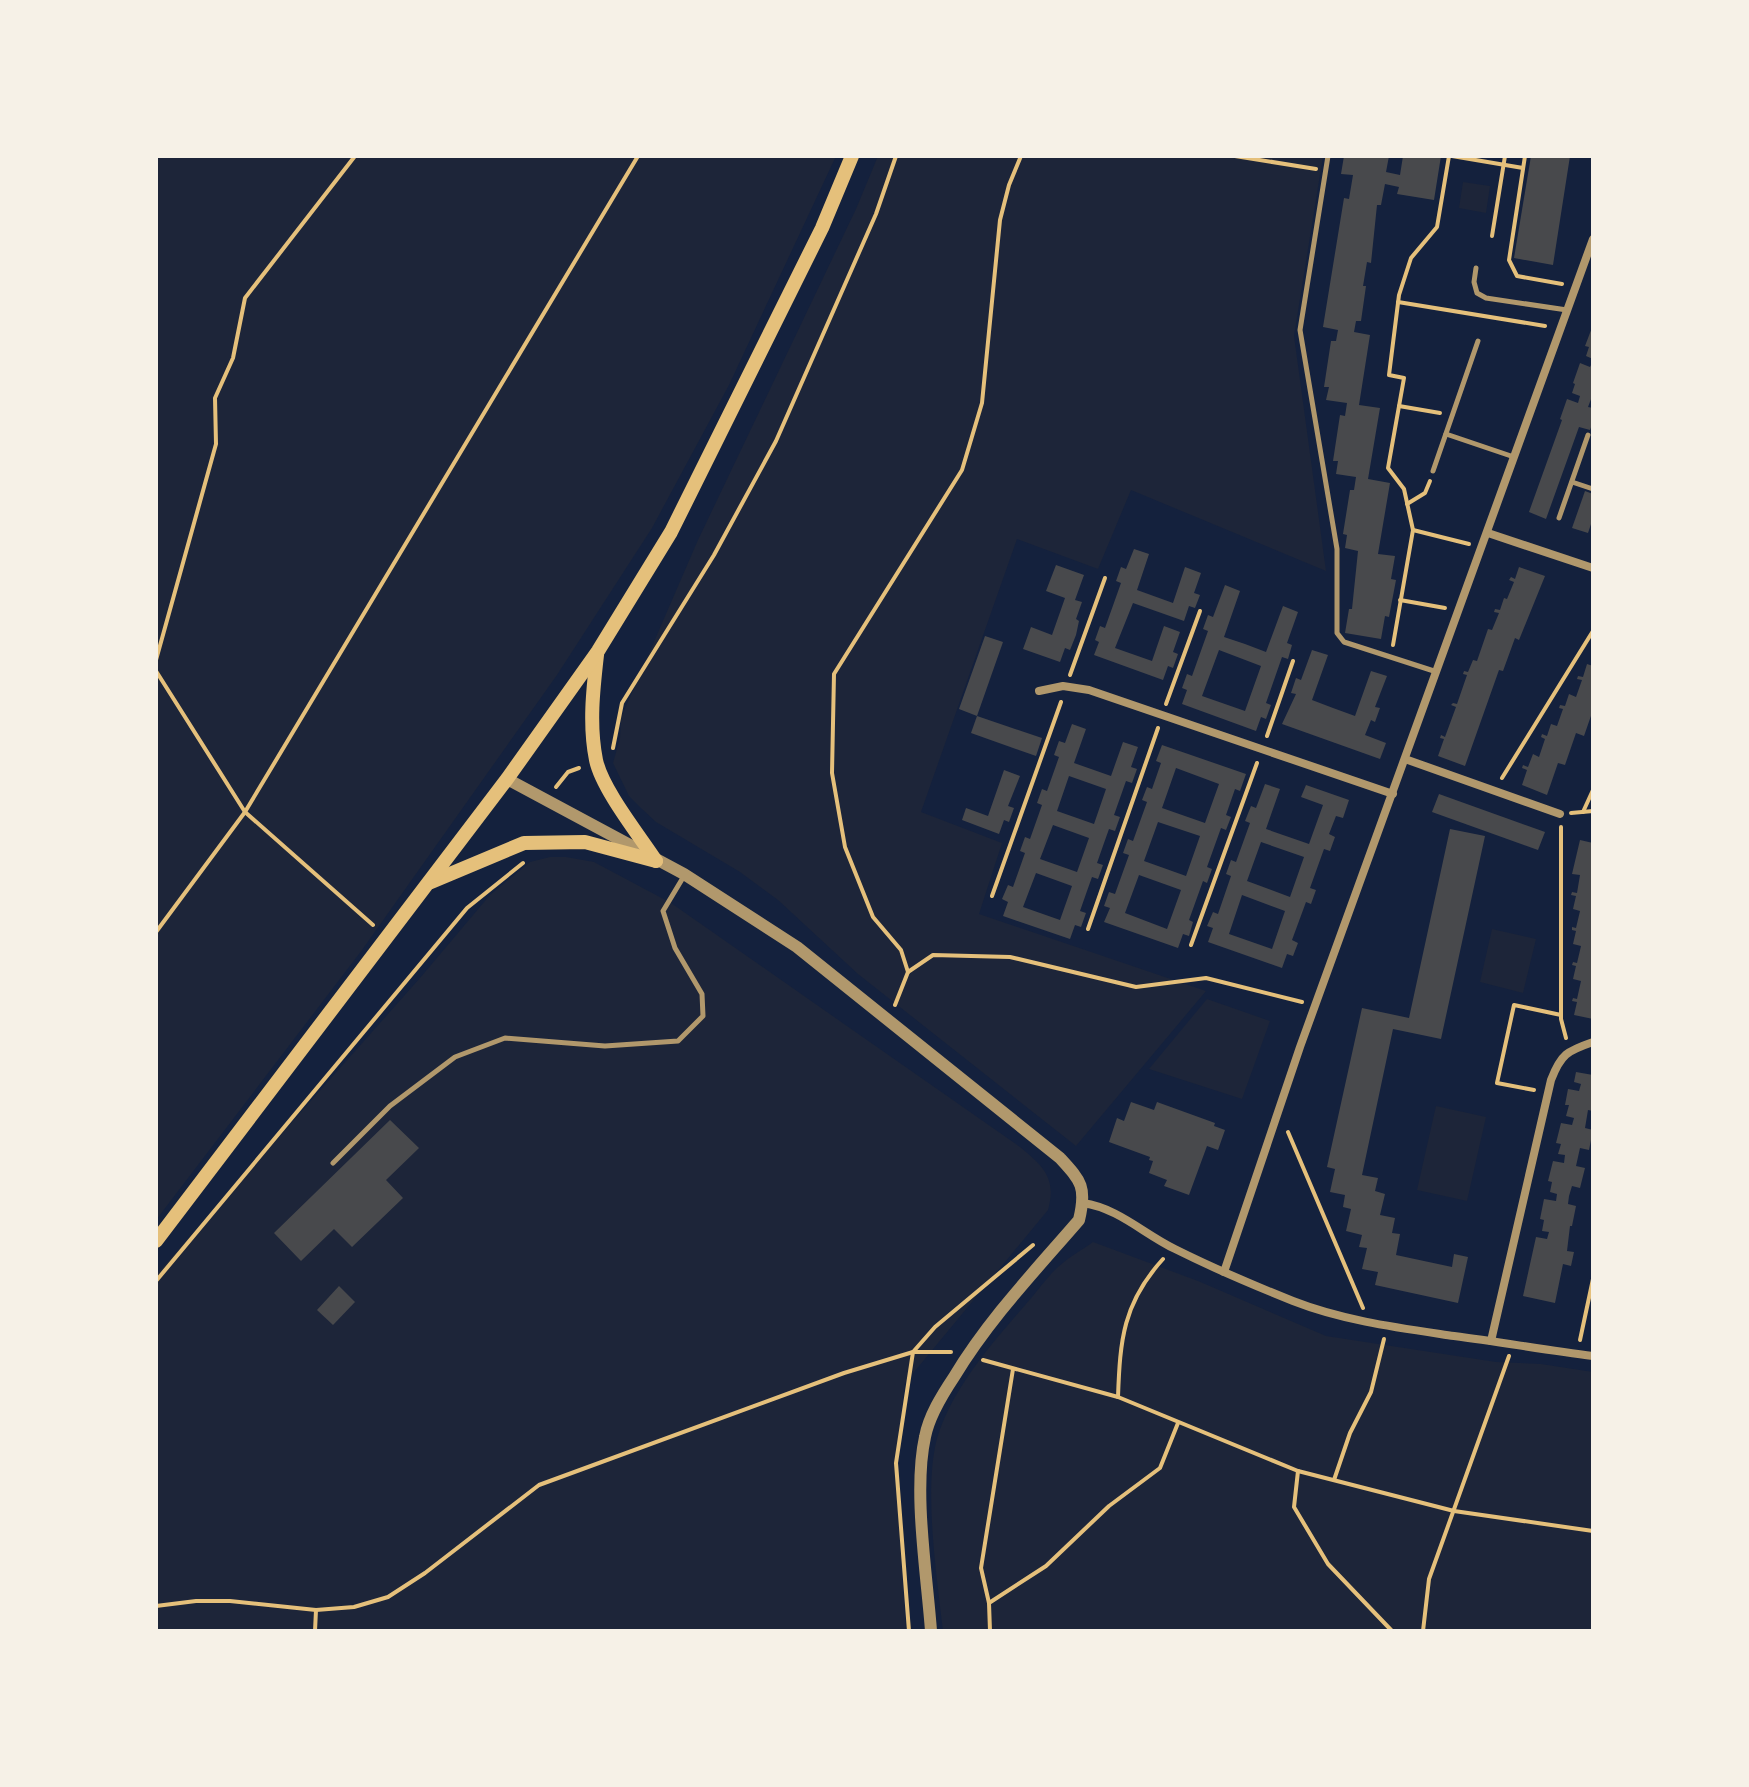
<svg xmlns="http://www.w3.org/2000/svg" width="1749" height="1787" viewBox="0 0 1749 1787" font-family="'DejaVu Sans',sans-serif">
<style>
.green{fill:#1d2539}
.building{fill:#48494c;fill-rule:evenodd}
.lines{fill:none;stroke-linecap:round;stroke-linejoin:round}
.path{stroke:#e5c07b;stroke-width:4}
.service{stroke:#b1986c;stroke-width:5}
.minor{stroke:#b1986c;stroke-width:8}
.tertiary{stroke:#b1986c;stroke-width:12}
.secondary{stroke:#e5c07b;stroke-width:14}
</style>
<rect width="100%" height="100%" fill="#14213d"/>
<g class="green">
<polygon points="156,156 836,156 729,385 652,528 557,675 362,950 156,1220"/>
<polygon points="878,156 1323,156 1294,336 1326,571 1131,490 1098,569 1017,539 921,812 1002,843 979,914 1206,991 1076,1146 858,974 778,900 740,872 656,822 642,809 629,796 613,763 620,738 621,718 698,540 856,209"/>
<polygon points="1463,182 1490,186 1486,213 1459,208"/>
<path d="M550,857h16l28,5 77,41 349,244c23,19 37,31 28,63l-143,173 -10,80 11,168h-750v-356l264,-297 70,-83 40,-33z"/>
<polygon points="1492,929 1536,939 1523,993 1480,982"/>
<polygon points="1207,999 1270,1021 1242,1099 1149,1069"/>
<polygon points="1436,1106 1486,1117 1467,1201 1417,1190"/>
<path d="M1093,1242l105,39 128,55 170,26 45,2 52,8v259h-650c-6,-52 -18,-133 -8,-184 11,-52 57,-104 91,-143 11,-12 21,-27 32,-37 11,-10 24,-17 35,-25z"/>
</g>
<g class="building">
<polygon points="1344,156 1389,156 1386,172 1400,175 1403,156 1441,156 1434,200 1397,194 1399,187 1385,184 1381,205 1377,205 1371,263 1367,262 1363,286 1366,286 1361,321 1356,321 1354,332 1370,335 1359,405 1380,408 1368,479 1390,483 1378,554 1395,556 1391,579 1396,580 1389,617 1385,616 1381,639 1345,633 1349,609 1352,609 1358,551 1345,548 1347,535 1343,534 1350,490 1354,490 1356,477 1336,474 1338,461 1333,461 1340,415 1345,416 1347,403 1326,400 1329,387 1324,387 1331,341 1336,341 1338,330 1323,327 1344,198 1349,199 1353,175 1341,174"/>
<polygon points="1531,156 1570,156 1553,265 1514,258"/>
<polygon points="1593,325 1593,359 1586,356 1589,347 1585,346"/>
<polygon points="1593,361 1593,394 1588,407 1593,408 1593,422 1590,430 1579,427 1546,519 1529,512 1562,420 1560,419 1567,399 1578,403 1580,396 1572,393 1575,384 1573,383 1580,363 1590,367"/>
<polygon points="1585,491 1593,494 1593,518 1588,533 1572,528"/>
<polygon points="1134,549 1149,554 1137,590 1173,603 1185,567 1201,573 1194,593 1200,595 1195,608 1189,606 1184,621 1133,603 1115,648 1152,661 1164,626 1180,632 1173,652 1178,654 1173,668 1168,666 1163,680 1094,655 1099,642 1095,640 1100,626 1105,628 1121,583 1116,581 1121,567 1126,569"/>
<polygon points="1056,565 1084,575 1075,600 1082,602 1076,619 1079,621 1076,635 1070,650 1065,648 1060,662 1023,649 1031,627 1052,635 1065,598 1046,591"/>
<polygon points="1519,567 1545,576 1519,640 1515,638 1503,671 1499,670 1465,766 1438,756 1444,739 1440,738 1441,735 1445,737 1456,707 1451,705 1453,703 1457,704 1467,675 1463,674 1464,671 1468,672 1473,660 1477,661 1488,629 1492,630 1499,613 1494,612 1495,609 1500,610 1504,598 1507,599 1514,582 1509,580 1511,577 1515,579"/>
<path d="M1225,585l15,6 -16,46 21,7 21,8 17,-46 15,6 -11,31 5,2 -4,14 -6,-2 -16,46 5,2 -5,14 -5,-2 -5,14 -74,-27 5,-14 -5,-2 5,-14 5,2 16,-45 -5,-2 5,-14 5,2zM1219,650l42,16 -16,45 -43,-15z"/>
<polygon points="985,636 1003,642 977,716 959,709"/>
<polygon points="1312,650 1328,655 1312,700 1333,708 1355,716 1371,671 1387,676 1375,707 1380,708 1375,722 1371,720 1365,735 1386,743 1380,759 1282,724 1296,694 1291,693 1296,678 1301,680"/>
<polygon points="1587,664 1593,666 1593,710 1584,736 1576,733 1565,765 1558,763 1547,795 1522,785 1527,770 1522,768 1523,765 1528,767 1533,754 1539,757 1545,739 1541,737 1542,734 1547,736 1551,724 1557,726 1563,709 1559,708 1560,705 1565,706 1569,694 1576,697 1582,680 1577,679 1578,676 1583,677"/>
<polygon points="977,716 1042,738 1036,756 971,733"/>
<path d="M1072,724l14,5 -12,34 37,13 12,-34 15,5 -7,20 6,2 -5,14 -6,-2 -12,34 6,2 -5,14 -6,-2 -5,14 -7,20 6,2 -5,14 -6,-2 -5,14 -7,20 6,2 -5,14 -6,-2 -5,14 -67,-23 5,-14 -6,-3 6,-14 5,2 12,-34 -5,-2 5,-14 5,2 12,-34 -5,-2 5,-14 5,2 12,-34 -5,-2 5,-14 6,2zM1069,776l37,13 -12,35 -37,-13zM1053,825l36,13 -12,34 -37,-13zM1036,873l36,13 -12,34 -37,-13z"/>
<path d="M1162,745l84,29 -6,17 -5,-2 -9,26 5,2 -5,13 -5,-2 -14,39 5,2 -5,14 -4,-2 -14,39 4,2 -4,14 -6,-2 -5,14 -74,-26 6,-14 -6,-2 5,-14 6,2 14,-39 -6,-2 5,-14 5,2 14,-39 -5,-2 5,-13 5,2 9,-26 -5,-2zM1176,768l43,16 -14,39 -43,-15zM1158,822l42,14 -14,40 -42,-15zM1139,875l42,15 -14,39 -42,-16z"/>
<polygon points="1004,770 1020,776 1008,806 1014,808 1009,822 1004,820 999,834 962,820 966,808 988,816"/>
<path d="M1265,784l15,5 -14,40 43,15 14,-39 -22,-8 5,-12 43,15 -6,18 -7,-2 -7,18 6,3 -5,14 -6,-2 -14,39 6,2 -5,14 -5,-2 -14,38 6,3 -5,13 -6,-2 -5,14 -74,-26 5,-14 -6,-2 6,-14 5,2 13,-38 -5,-2 5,-14 5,2 14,-39 -5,-2 6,-15 5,2zM1261,842l43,15 -14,40 -43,-16zM1242,895l43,16 -13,38 -43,-15z"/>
<polygon points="1439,794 1545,832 1538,850 1432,812"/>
<polygon points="1450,829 1485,836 1441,1039 1393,1029 1362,1175 1378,1178 1375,1191 1385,1194 1380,1215 1395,1218 1392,1233 1400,1234 1396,1255 1452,1267 1454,1254 1468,1257 1458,1303 1375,1285 1378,1272 1362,1269 1367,1248 1359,1247 1362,1235 1346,1231 1351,1209 1343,1207 1345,1195 1330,1192 1335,1169 1327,1167 1362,1008 1409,1018"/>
<polygon points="1580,840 1593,843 1593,1019 1574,1015 1577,1002 1572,1001 1573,998 1577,999 1581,981 1573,979 1576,966 1572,965 1573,962 1577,963 1581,946 1573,944 1576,931 1572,930 1572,927 1576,928 1580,911 1573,909 1576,896 1571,895 1572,892 1577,893 1580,875 1572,874"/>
<polygon points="1576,1072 1593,1075 1593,1111 1588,1110 1585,1128 1593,1130 1589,1150 1580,1148 1576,1166 1585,1168 1580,1188 1572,1186 1569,1196 1568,1204 1576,1206 1572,1226 1570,1226 1567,1251 1574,1252 1571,1266 1563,1264 1555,1303 1523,1296 1536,1237 1547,1239 1549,1232 1542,1231 1544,1220 1540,1219 1544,1199 1556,1201 1557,1194 1550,1192 1552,1182 1548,1181 1553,1161 1564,1163 1565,1155 1558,1154 1561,1144 1556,1143 1561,1123 1572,1125 1574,1118 1566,1116 1569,1105 1565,1105 1568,1089 1579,1091 1581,1084 1574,1082"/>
<polygon points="1131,1102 1154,1110 1157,1102 1215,1123 1214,1126 1225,1130 1218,1150 1207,1146 1189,1195 1164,1186 1167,1180 1149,1173 1153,1161 1149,1160 1150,1157 1109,1142 1117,1118 1124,1121"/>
<polygon points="390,1120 419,1148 386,1180 403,1198 352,1247 334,1229 301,1261 274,1233"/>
<polygon points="339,1286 355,1302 333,1325 317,1310"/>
</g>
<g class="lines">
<g class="path">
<polyline points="1235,156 1316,169"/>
<polyline points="1452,156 1523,168"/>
<polyline points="1525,156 1509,260 1517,276 1562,284"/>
<polyline points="1492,236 1505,156"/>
<polyline points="1398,302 1545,326"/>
<polyline points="1399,406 1440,413"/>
<polyline points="1407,504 1425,493 1430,481"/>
<polyline points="1413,530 1469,544"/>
<polyline points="1400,600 1445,608"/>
<polyline points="1393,645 1413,530 1404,489 1388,468 1404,378 1389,375 1399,295 1411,258 1437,227 1449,156"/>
<polyline points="156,660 216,444 215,398 233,358 245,298 355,156"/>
<polyline points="156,671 245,812 373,925"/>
<polyline points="1070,675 1105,578"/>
<polyline points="1166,704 1200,611"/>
<polyline points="1267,736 1293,661"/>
<polyline points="613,748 622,703 714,555 776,441 876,214 896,156"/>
<polyline points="1502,778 1593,631"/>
<polyline points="556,787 568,772 579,768"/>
<polyline points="1583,812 1593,790"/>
<polyline points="1571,813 1593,811"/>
<polyline points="1561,827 1561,1019 1566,1038"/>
<polyline points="992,896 1061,702"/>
<polyline points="1088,929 1158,728"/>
<polyline points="156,932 245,812 638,156"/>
<polyline points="1191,945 1257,763"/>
<polyline points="908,972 933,955 1010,957 1136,987 1206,978 1302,1002"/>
<polyline points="895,1005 908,972 901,950 873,917 845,847 832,773 834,674 962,470 982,403 1000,220 1009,185 1021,156"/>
<polyline points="1534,1090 1497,1083 1514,1005 1561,1015"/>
<polyline points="1288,1132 1363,1308"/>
<polyline points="156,1281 467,908 523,863"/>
<polyline points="1580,1340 1593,1279"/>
<polyline points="983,1360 1118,1397 1298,1471 1454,1511 1593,1531"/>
<path d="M1118,1397c2,-57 5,-94 45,-138"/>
<polyline points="1298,1471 1294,1507 1328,1564 1392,1631"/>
<polyline points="1334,1480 1350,1433 1371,1392 1384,1339"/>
<polyline points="989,1603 1046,1566 1109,1506 1160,1468 1178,1423"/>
<polyline points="156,1606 196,1601 230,1601 316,1610 354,1607 388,1597 425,1573 539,1485 844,1373 913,1352 951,1352"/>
<polyline points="315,1631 316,1610"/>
<polyline points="909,1631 896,1463 913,1352 935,1327 1033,1245"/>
<polyline points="990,1631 989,1603 981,1568 1013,1369"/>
<polyline points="1423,1631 1429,1579 1509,1356"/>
</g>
<g class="service">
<polyline points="1328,156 1300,330 1337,549 1337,633 1344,642 1437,672"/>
<polyline points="1476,268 1474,282 1477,293 1486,298 1567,310"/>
<polyline points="1446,434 1514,457"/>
<polyline points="1433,471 1478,341"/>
<polyline points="1572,482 1593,489"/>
<polyline points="1559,518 1588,435"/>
<polyline points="333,1163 390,1106 455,1057 505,1038 605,1046 678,1041 703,1016 702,994 675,948 663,911 684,876"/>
</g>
<g class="minor">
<polyline points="1488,533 1593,568"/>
<polyline points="1039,691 1063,686 1089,690 1393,794"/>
<polyline points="1405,759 1560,814"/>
<path d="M1083,1203c35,5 61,31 92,46 38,19 78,36 118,52 51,20 107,27 161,35 46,6 92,14 139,20"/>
<polyline points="1224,1272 1300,1047 1593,239"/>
<path d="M1491,1341l60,-261c10,-26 16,-29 42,-38"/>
</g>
<path class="tertiary" d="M507,779l177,95 113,73 263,211c21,23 27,29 19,62 -44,51 -90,99 -125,157 -12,18 -25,39 -29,60 -12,54 2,138 6,194"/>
<g class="secondary">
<path d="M597,655c-4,35 -8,70 -1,105 6,29 43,75 60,101"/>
<polyline points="431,882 524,843 585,842 656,861"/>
<polyline points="156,1241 507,779 598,651 671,532 822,228 852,156"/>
</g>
</g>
<rect width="1749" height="1787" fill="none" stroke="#f6f1e7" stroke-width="316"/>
</svg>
